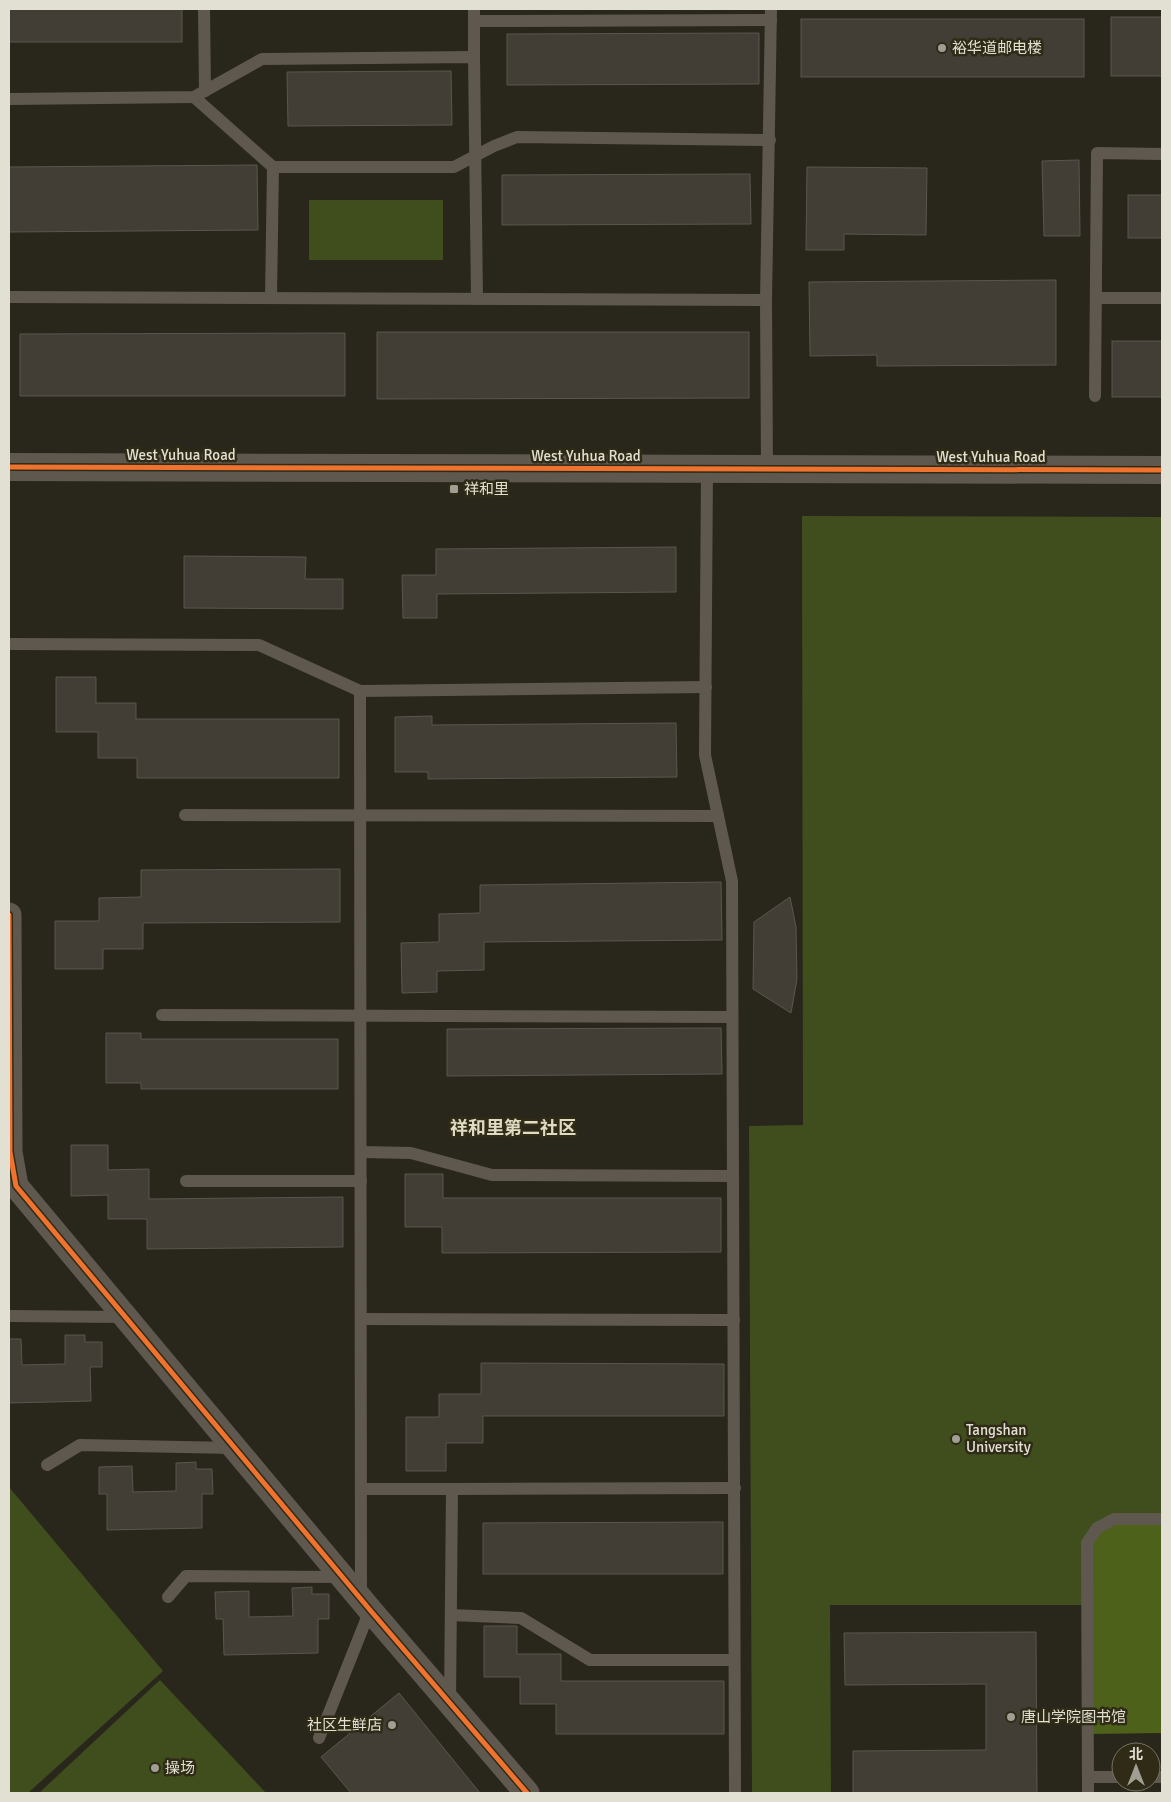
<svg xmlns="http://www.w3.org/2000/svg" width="1171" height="1802" viewBox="0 0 1171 1802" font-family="Signika,'Noto Sans SC',sans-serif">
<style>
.green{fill:#404e1e}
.forest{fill:#4e611a}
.building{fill:#423e36;stroke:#5b554f}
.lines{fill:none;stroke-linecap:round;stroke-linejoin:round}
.service{stroke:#5f584f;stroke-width:12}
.minor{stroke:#5f584f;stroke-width:25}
.tertiary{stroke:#5f584f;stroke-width:28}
.cycleway-casing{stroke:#2f2b16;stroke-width:8}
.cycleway{stroke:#ef722f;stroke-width:5}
.poi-dot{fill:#a19f93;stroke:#2f2b16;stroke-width:2}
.labels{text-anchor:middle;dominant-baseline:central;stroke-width:5;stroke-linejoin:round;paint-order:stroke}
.poi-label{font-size:15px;fill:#e2e0d3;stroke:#2f2b16;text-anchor:start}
.street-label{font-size:15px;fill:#e2e0d3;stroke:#2f2b16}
.quarter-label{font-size:18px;font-weight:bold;fill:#e0dbc2;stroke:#2f2b16}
</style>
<rect width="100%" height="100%" fill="#29271c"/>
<g class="green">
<rect x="309" y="200" width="134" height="60"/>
<polygon points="802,516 1162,517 1162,1519 1087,1605 830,1605 831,1793 752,1793 749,1126 803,1125"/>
<polygon points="9,1487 163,1671 28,1793 9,1793"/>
<polygon points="160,1680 266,1793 39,1793"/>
</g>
<polygon class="forest" points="1114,1519 1162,1519 1162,1733 1088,1734 1087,1543"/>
<g class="building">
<rect x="9" y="9" width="173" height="33"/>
<rect x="1111" y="17" width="51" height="59"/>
<rect x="801" y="19" width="283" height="58"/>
<polygon points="759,33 759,84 507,85 507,34"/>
<polygon points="451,71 452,125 288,126 287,72"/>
<polygon points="1079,160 1080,236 1044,236 1042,161"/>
<polygon points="257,165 258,230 9,232 9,167"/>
<polygon points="807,167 927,168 926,235 844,234 844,250 806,250"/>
<polygon points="750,174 751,224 502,225 502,175"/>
<rect x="1128" y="195" width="34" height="43"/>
<polygon points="1056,280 1056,365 877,366 877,355 810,356 809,282"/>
<polygon points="377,332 749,332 749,398 377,399"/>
<polygon points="345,333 345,396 20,396 20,334"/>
<rect x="1112" y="341" width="50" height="56"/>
<polygon points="676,547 676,592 437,594 437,618 403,618 402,575 436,575 436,549"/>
<polygon points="184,556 306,557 305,579 343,579 343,609 184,608"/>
<polygon points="56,677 96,677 96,703 136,703 136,719 339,719 339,778 137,778 137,758 98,758 98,732 56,732"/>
<polygon points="432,716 432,725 676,723 677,777 428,779 428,772 395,772 395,717"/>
<polygon points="340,869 340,922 143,923 143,949 103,949 103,969 55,969 55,921 99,921 99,898 141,897 141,870"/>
<polygon points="721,882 722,940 484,942 484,970 437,971 437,992 402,993 401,943 439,942 439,914 480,913 480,885"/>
<polygon points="790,897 796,927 797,979 791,1013 753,989 754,922"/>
<polygon points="721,1028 722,1074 447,1076 447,1029"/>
<polygon points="106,1033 141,1033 141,1039 338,1039 338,1089 141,1089 141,1083 106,1083"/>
<polygon points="71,1145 108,1145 108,1170 149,1169 149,1199 343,1197 343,1247 147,1249 147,1219 108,1219 108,1195 71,1196"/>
<polygon points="405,1174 443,1174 443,1198 721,1198 721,1252 442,1253 442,1227 405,1227"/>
<polygon points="65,1335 85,1335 85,1342 102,1342 102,1367 90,1367 91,1401 9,1403 9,1339 21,1339 22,1365 65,1364"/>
<polygon points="481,1363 724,1364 724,1416 483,1416 483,1443 446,1443 446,1471 406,1471 406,1417 439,1417 439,1394 481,1394"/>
<polygon points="196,1462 196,1469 212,1469 213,1494 202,1494 202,1528 107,1530 107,1494 99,1494 99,1467 132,1466 133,1492 176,1491 176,1463"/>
<polygon points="723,1522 723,1574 483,1574 483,1523"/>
<polygon points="312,1587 312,1594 329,1594 329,1619 318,1619 318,1653 224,1655 223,1619 216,1619 215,1592 249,1591 249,1617 293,1616 292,1588"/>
<polygon points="484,1626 517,1626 517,1654 561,1654 561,1681 724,1681 724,1734 556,1734 556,1704 520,1704 520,1677 484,1677"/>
<polygon points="1036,1632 1037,1793 853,1793 853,1751 986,1750 986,1684 845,1685 844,1633"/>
<polygon points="399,1693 480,1793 351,1793 321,1757"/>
</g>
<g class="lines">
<g class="service">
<polyline points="204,9 205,91"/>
<polyline points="474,9 474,57"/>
<polyline points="474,21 771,20"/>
<polyline points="194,97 273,167 454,167 494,146 517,137 770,140"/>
<polyline points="9,99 194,97 262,59 474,57 477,299"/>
<polyline points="9,297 766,300"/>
<polyline points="271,298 273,167"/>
<polyline points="1096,298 1162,298"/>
<polyline points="1095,396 1097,153 1162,154"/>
<polyline points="707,469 705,755 732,881 735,1793"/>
<polyline points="767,469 766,300 771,9"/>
<polyline points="9,644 259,645 360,691 706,687"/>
<polyline points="360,691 361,1596"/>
<polyline points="185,815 718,816"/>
<polyline points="162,1015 732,1017"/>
<polyline points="361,1152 411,1153 492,1175 732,1176"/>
<polyline points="186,1181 361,1181"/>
<polyline points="9,1316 124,1317"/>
<polyline points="361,1319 734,1320"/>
<polyline points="47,1465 80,1445 233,1448"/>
<polyline points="361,1489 452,1489"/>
<polyline points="168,1597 186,1576 343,1577"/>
<polyline points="451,1615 521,1618 590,1660 734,1660"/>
<polyline points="450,1702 452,1489 735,1488"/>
<polyline points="319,1738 370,1610"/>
<polyline points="1088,1777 1121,1777"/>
<polyline points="1151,1777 1162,1777"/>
<polyline points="1088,1793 1087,1543 1097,1528 1114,1519 1162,1519"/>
</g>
<polyline class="minor" points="9,915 10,1152 16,1186 370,1610 527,1793"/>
<polyline class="tertiary" points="9,467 1162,470"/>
<defs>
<g id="cycleway">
<polyline points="9,467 1162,470"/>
<polyline points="9,915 10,1152 16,1186 370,1610 527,1793"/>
</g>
</defs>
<use href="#cycleway" class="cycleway-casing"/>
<use href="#cycleway" class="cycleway"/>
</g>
<g class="poi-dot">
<circle cx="942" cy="48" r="5"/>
<rect x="449" y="484" width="10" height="10" rx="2.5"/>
<circle cx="956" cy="1439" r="5"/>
<circle cx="1011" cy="1717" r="5"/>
<circle cx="392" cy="1725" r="5"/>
<circle cx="155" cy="1768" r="5"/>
</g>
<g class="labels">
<g class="poi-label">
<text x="952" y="48">裕华道邮电楼</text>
<text x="464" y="489">祥和里</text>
<text x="966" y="1430">Tangshan<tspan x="966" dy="17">University</tspan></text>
<text x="1021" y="1717">唐山学院图书馆</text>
<text x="382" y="1725" text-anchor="end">社区生鲜店</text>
<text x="165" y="1768">操场</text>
</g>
<g class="street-label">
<text x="181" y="455">West Yuhua Road</text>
<text x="586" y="456">West Yuhua Road</text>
<text x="991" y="457">West Yuhua Road</text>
</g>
<g class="quarter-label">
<text x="513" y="1128">祥和里第二社区</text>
</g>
</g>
<rect width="1171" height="1802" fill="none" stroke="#e2e0d3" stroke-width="20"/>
<g transform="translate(1136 1767)"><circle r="24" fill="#2f2b16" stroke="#777362"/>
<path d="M0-4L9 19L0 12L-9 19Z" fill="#a19f93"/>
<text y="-8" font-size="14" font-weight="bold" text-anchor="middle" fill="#e2e0d3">北</text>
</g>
</svg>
